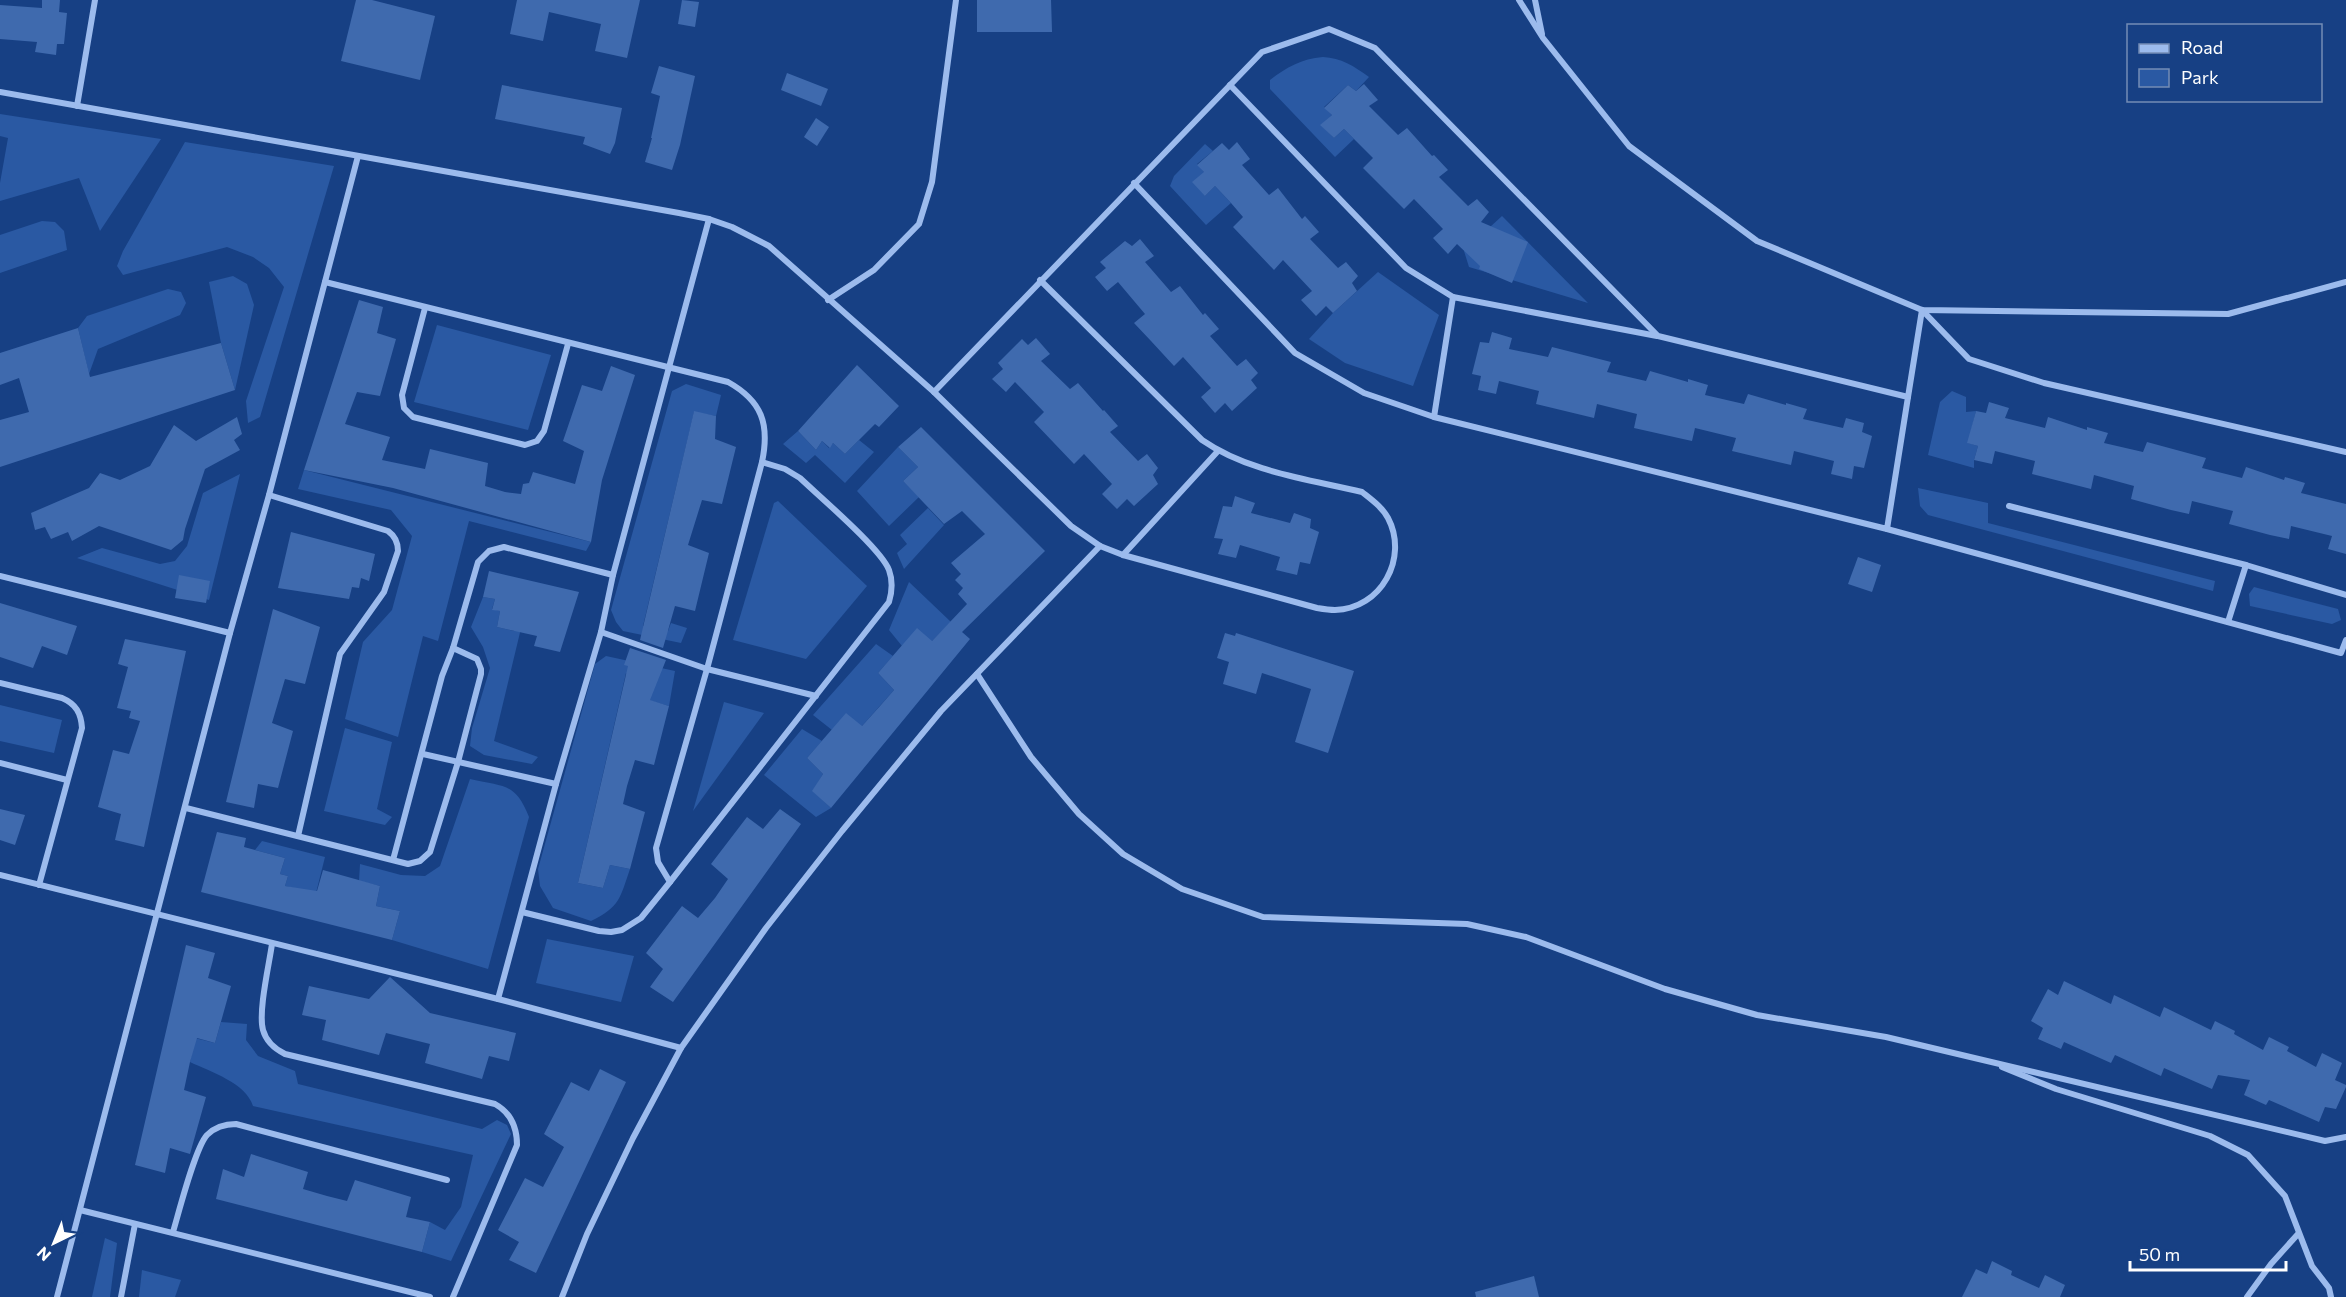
<svg xmlns="http://www.w3.org/2000/svg" width="2346" height="1297" viewBox="0 0 2346 1297" font-family="Commissioner,sans-serif">
<style>
.green{fill:#2a59a3}
.building{fill:#3f6aae}
.lines{fill:none;stroke-linecap:round;stroke-linejoin:round}
.street{stroke:#9cbbed;stroke-width:6}
</style>
<rect width="100%" height="100%" fill="#174084"/>
<g class="green">
<path d="M1323,57c18,1 31,9 46,20l-13,14 -8,-6 -24,22 8,8 -11,10 13,13 10,-9 10,10 -19,18 -65,-68v-9c17,-13 31,-21 53,-23z"/>
<polygon points="0,114 161,139 100,231 79,178 0,201 0,183 8,138 0,136"/>
<polygon points="185,142 334,166 260,417 248,423 246,401 284,287 269,268 253,257 227,247 123,275 117,266 123,251"/>
<polygon points="1205,144 1213,151 1197,164 1204,172 1205,196 1215,186 1231,203 1206,225 1170,186 1174,176"/>
<polygon points="1502,216 1588,303 1469,267 1464,251"/>
<polygon points="42,221 55,222 64,231 67,250 0,273 0,235"/>
<polygon points="1378,272 1439,315 1413,386 1345,363 1309,339 1333,313"/>
<polygon points="233,276 247,284 254,305 235,390 221,343 209,282"/>
<polygon points="168,289 181,292 186,303 180,315 98,349 89,374 78,328 87,316"/>
<polygon points="437,325 551,355 528,430 414,402"/>
<polygon points="686,384 721,395 716,416 694,412 643,626 668,631 671,623 687,628 681,643 623,631 616,622 611,610 672,391"/>
<polygon points="1952,391 1966,397 1966,412 1976,411 1968,443 1978,446 1974,460 1974,468 1928,455 1940,402"/>
<polygon points="798,431 816,450 822,441 829,448 833,443 845,454 859,440 874,452 845,483 815,455 806,463 783,444"/>
<polygon points="898,447 918,467 903,481 919,497 889,526 857,491"/>
<polygon points="304,470 591,542 586,551 469,521 438,641 423,636 398,737 345,719 363,642 392,610 412,536 391,510 298,489"/>
<polygon points="240,474 209,600 77,558 102,548 160,564 175,561 187,546 203,493"/>
<polygon points="1918,488 1988,503 1988,523 2215,581 2213,591 1928,515 1920,506"/>
<polygon points="778,501 867,586 806,659 733,640 774,503"/>
<polygon points="928,508 944,525 904,569 897,553 907,544 900,535"/>
<polygon points="909,582 951,622 932,641 902,646 889,630"/>
<polygon points="2254,587 2338,609 2341,620 2332,624 2250,606 2249,594"/>
<polygon points="483,597 495,599 492,609 500,611 497,627 514,631 517,618 523,620 494,741 538,757 532,764 484,755 470,746 472,728 490,668 483,647 471,627"/>
<polygon points="876,644 893,656 878,673 894,690 862,726 832,730 813,715"/>
<path d="M606,656l69,15 -6,35 -21,-6 -22,-27 -48,210 25,5 7,-23 20,4c-10,29 -10,38 -39,52l-38,-13 -13,-22 -2,-17 57,-205z"/>
<polygon points="724,702 764,713 693,811"/>
<polygon points="0,705 62,720 54,753 0,741"/>
<polygon points="345,728 392,742 377,809 392,817 385,825 324,811"/>
<polygon points="802,729 822,741 807,758 823,774 813,791 831,808 816,817 764,775"/>
<path d="M470,779c34,8 45,3 59,38l-41,152 -96,-29 8,-29 -24,-5 4,-20 -21,-5 1,-17 41,11 24,1 15,-10z"/>
<polygon points="262,841 325,857 316,893 285,886 288,876 280,874 285,858 255,850"/>
<polygon points="547,939 634,956 621,1002 536,983"/>
<path d="M221,1022l26,2 -1,16 12,16 37,15 3,13 184,45 15,-9 10,5 4,9 -60,127 -29,-9 8,-30 15,8 16,-23 12,-52 -220,-49c-7,-23 -42,-34 -63,-44l5,-24 20,5z"/>
<polygon points="105,1238 117,1243 110,1297 92,1297"/>
<polygon points="142,1270 181,1280 175,1297 139,1297"/>
</g>
<g class="building">
<polygon points="42,0 60,0 59,12 67,13 64,44 57,44 56,55 35,52 37,42 0,39 0,5 42,8"/>
<polygon points="356,0 372,0 435,16 420,80 341,61"/>
<polygon points="517,0 640,0 627,58 595,51 601,24 549,12 543,41 510,34"/>
<polygon points="682,0 699,2 695,27 678,24"/>
<polygon points="977,0 1051,0 1052,32 977,32"/>
<polygon points="659,66 695,76 680,145 672,170 645,162 652,138 651,138 660,96 651,93"/>
<polygon points="787,73 828,89 821,106 781,90"/>
<polygon points="1364,84 1378,100 1369,106 1398,135 1407,128 1432,156 1434,155 1448,170 1439,177 1468,206 1477,199 1489,212 1481,222 1528,242 1512,283 1479,269 1480,266 1457,244 1448,254 1433,238 1443,229 1414,199 1404,209 1363,168 1373,158 1344,129 1334,138 1320,125 1332,115 1324,108 1348,85 1356,91"/>
<polygon points="502,85 622,108 615,143 610,154 583,144 585,137 495,119"/>
<polygon points="816,118 829,127 817,146 804,137"/>
<polygon points="1237,142 1250,159 1242,165 1269,195 1278,188 1302,219 1305,216 1319,232 1310,239 1338,268 1346,262 1358,276 1352,283 1357,291 1333,313 1326,306 1316,316 1301,300 1312,291 1283,260 1274,270 1233,227 1243,217 1231,203 1215,186 1205,196 1192,182 1204,172 1197,165 1222,143 1229,150"/>
<polygon points="1140,239 1154,256 1145,262 1171,292 1180,286 1203,315 1205,313 1219,329 1210,336 1237,366 1246,359 1258,373 1251,380 1257,388 1232,411 1225,403 1215,413 1201,397 1211,388 1183,357 1174,366 1151,341 1134,323 1145,314 1118,282 1107,291 1095,277 1106,268 1100,262 1125,241 1132,246"/>
<polygon points="359,300 383,307 377,333 396,339 380,396 357,392 345,424 390,437 382,460 425,469 430,449 488,463 485,486 505,492 521,494 523,484 529,483 533,472 575,484 584,451 563,441 582,385 602,391 611,366 635,375 602,480 591,542 393,488 304,470"/>
<polygon points="78,328 90,377 221,343 235,390 0,467 0,420 29,412 19,378 0,385 0,353"/>
<polygon points="1492,332 1512,338 1509,349 1548,357 1552,347 1611,362 1607,372 1646,381 1650,371 1688,382 1688,379 1708,385 1705,395 1744,404 1748,394 1786,405 1786,403 1807,409 1803,419 1843,428 1846,418 1864,423 1862,432 1872,436 1864,468 1854,466 1852,479 1831,474 1834,461 1794,451 1791,465 1732,451 1736,438 1695,428 1692,441 1674,437 1634,428 1637,414 1597,404 1594,418 1536,404 1539,391 1499,381 1496,394 1478,390 1481,376 1472,374 1480,342 1489,343"/>
<polygon points="1036,338 1050,354 1041,361 1070,389 1078,383 1103,411 1104,410 1118,426 1110,432 1138,461 1147,454 1158,468 1153,475 1158,484 1134,506 1127,499 1117,509 1102,494 1112,484 1084,454 1074,464 1034,422 1044,412 1015,382 1006,392 992,379 1003,369 998,363 1022,339 1028,345"/>
<polygon points="857,365 899,406 879,427 875,424 845,454 833,443 830,448 822,441 816,450 798,431"/>
<polygon points="1989,402 2009,408 2005,418 2045,428 2048,417 2087,430 2087,427 2108,433 2104,443 2143,452 2147,442 2206,458 2202,468 2242,478 2246,467 2284,480 2285,477 2305,483 2301,493 2346,504 2346,554 2328,549 2332,536 2291,526 2289,539 2270,535 2229,524 2233,511 2192,501 2189,514 2171,510 2131,499 2134,486 2094,475 2091,489 2032,474 2035,461 1995,451 1992,464 1974,460 1978,446 1967,443 1976,411 1986,413"/>
<polygon points="694,411 716,416 715,439 736,447 722,504 702,500 688,545 709,553 695,611 675,606 663,648 640,640"/>
<polygon points="237,417 242,434 234,440 240,450 205,469 185,529 183,540 171,550 99,526 72,541 68,532 51,539 45,527 35,530 31,513 89,488 100,473 120,480 150,466 174,425 196,441"/>
<polygon points="921,427 1045,551 962,632 970,639 831,808 812,791 823,774 807,758 846,713 862,726 880,706 894,690 878,673 917,628 932,641 967,604 958,594 963,588 955,580 961,574 951,563 985,534 962,511 944,524 903,481 918,467 898,447"/>
<polygon points="1235,496 1255,503 1251,513 1290,523 1294,513 1311,519 1310,528 1319,532 1310,564 1300,562 1297,575 1276,570 1280,557 1240,545 1236,558 1218,554 1223,539 1214,538 1223,506 1232,507"/>
<polygon points="291,532 375,554 369,581 361,578 359,588 352,587 349,599 278,588"/>
<polygon points="1858,557 1881,565 1872,592 1848,584"/>
<polygon points="489,571 579,592 560,652 534,646 537,636 497,627 500,611 492,610 495,599 483,597"/>
<polygon points="179,575 210,581 206,603 175,598"/>
<polygon points="0,603 77,626 67,655 42,646 33,668 0,657"/>
<polygon points="273,609 320,627 305,684 285,679 272,723 293,731 278,788 258,784 254,808 226,802"/>
<polygon points="1225,633 1235,636 1236,633 1354,671 1328,753 1295,742 1311,689 1262,673 1256,694 1223,684 1229,662 1217,658"/>
<polygon points="125,639 186,651 144,847 115,840 121,814 98,807 113,750 129,754 140,721 129,718 131,711 117,708 128,667 118,664"/>
<polygon points="630,648 666,660 650,700 669,706 654,765 635,760 627,786 623,804 645,812 630,869 610,865 603,888 578,883 628,666 624,665"/>
<polygon points="0,809 25,815 15,845 0,840"/>
<polygon points="780,809 801,824 673,1002 650,987 663,969 646,953 682,906 698,918 715,898 728,879 711,864 747,817 763,829"/>
<polygon points="217,832 246,838 244,847 285,858 280,874 288,876 285,886 317,891 323,870 380,886 376,906 400,911 392,940 201,892"/>
<polygon points="186,945 215,953 208,978 231,986 215,1043 197,1038 190,1062 184,1090 206,1097 190,1154 170,1148 165,1173 135,1165"/>
<polygon points="390,977 430,1013 516,1033 509,1061 489,1056 482,1079 425,1063 430,1044 386,1033 379,1055 322,1040 326,1020 302,1015 309,986 369,999"/>
<polygon points="2064,981 2111,1004 2114,995 2160,1017 2164,1007 2211,1030 2215,1021 2235,1031 2234,1034 2263,1050 2269,1037 2289,1047 2287,1051 2316,1067 2322,1053 2342,1063 2335,1080 2346,1085 2346,1087 2336,1109 2325,1107 2319,1122 2269,1100 2266,1105 2244,1095 2250,1080 2218,1075 2212,1089 2164,1068 2161,1076 2115,1055 2111,1063 2064,1042 2061,1049 2038,1039 2043,1028 2031,1021 2048,989 2058,995"/>
<polygon points="600,1069 626,1082 536,1273 509,1260 519,1242 498,1230 525,1178 543,1187 564,1147 544,1134 571,1082 589,1091"/>
<polygon points="251,1154 308,1172 303,1189 327,1196 347,1201 355,1180 411,1197 406,1217 430,1222 422,1252 216,1199 223,1169 244,1177"/>
<polygon points="1992,1261 2012,1271 2011,1275 2039,1288 2045,1275 2065,1285 2060,1297 1962,1297 1976,1269 1987,1274"/>
<polygon points="1534,1276 1539,1297 1476,1297 1475,1292"/>
</g>
<g class="lines">
<g class="street">
<polyline points="1519,0 1543,38 1629,146 1757,241 1922,310 2228,314 2346,282"/>
<polyline points="1535,0 1542,34"/>
<polyline points="1230,85 1406,268 1453,297"/>
<path d="M0,92l679,121 30,6 23,8 37,19 165,146 137,134 29,20 23,9 194,53c6,1 12,2 18,2 46,-1 74,-52 53,-92 -6,-11 -16,-18 -26,-26 -54,-13 -114,-20 -160,-52l-162,-160"/>
<polyline points="77,106 95,0"/>
<path d="M325,282l403,100c34,19 42,42 34,80l-55,207 -51,179 2,14 12,20"/>
<polyline points="828,300 874,270 919,224 932,182 956,0"/>
<polyline points="425,308 402,395 404,408 413,417 525,445 537,441 544,431 568,344"/>
<polyline points="1922,310 1969,359 2044,383 2346,452"/>
<polyline points="934,392 1262,52 1329,29 1375,48 1658,336 1908,397 1887,529 1434,417 1364,393 1295,353 1134,183"/>
<polyline points="1908,397 1922,310"/>
<polyline points="1434,417 1453,297 1657,336"/>
<path d="M269,495l119,36c7,5 10,11 10,20l-14,41 -44,62 -42,182"/>
<polyline points="2009,506 2246,565 2228,622"/>
<polyline points="1887,529 2341,653 2346,640"/>
<polyline points="1123,555 1218,451"/>
<polyline points="2246,565 2346,595"/>
<polyline points="0,576 230,633"/>
<polyline points="601,632 707,669 816,696"/>
<polyline points="977,674 1031,757 1079,814 1123,854 1182,889 1263,917 1467,924 1526,937 1665,989 1757,1015 1886,1037 2325,1141 2346,1137"/>
<path d="M0,683l62,15c14,6 19,15 20,30l-43,157"/>
<polyline points="423,754 556,784"/>
<polyline points="0,763 67,780"/>
<polyline points="186,808 408,864 420,861 430,852 458,762 481,674 481,669 477,659 453,648"/>
<polyline points="393,860 442,676 453,648 478,562 489,551 504,547 613,575"/>
<polyline points="0,875 498,999 681,1048"/>
<path d="M522,912l77,19 12,1 11,-2 19,-12 29,-36 219,-280c3,-10 4,-21 0,-32 -8,-21 -69,-73 -89,-92l-15,-9 -23,-7"/>
<path d="M272,944c-3,21 -14,68 -9,86 3,11 12,19 22,24l210,50c16,9 22,23 22,41l-64,152"/>
<polyline points="498,999 556,784 601,632 613,575 709,219"/>
<polyline points="2002,1067 2056,1089 2210,1136 2248,1155 2285,1196 2312,1266 2329,1288 2331,1297"/>
<polyline points="80,1210 430,1297"/>
<path d="M173,1232c6,-20 22,-84 34,-97 8,-8 18,-11 29,-11l211,56"/>
<polyline points="57,1297 230,633 269,495 358,156"/>
<polyline points="121,1297 135,1224"/>
<polyline points="562,1297 587,1234 633,1138 681,1048 766,928 842,831 941,711 1100,546"/>
<polyline points="2247,1297 2271,1264 2298,1234"/>
</g>
</g>
<rect x="2127" y="24" width="195" height="78" fill="#174084" stroke="#748cb5" stroke-width="1.5"/>
<rect x="2139" y="44" width="30" height="9" fill="#9cbbed" stroke="#748cb5" stroke-width="1.5"/>
<text x="2181" y="54" font-size="18" fill="#ffffff">Road</text>
<rect x="2139" y="69" width="30" height="18" fill="#2a59a3" stroke="#748cb5" stroke-width="1.5"/>
<text x="2181" y="84" font-size="18" fill="#ffffff">Park</text>
<g transform="translate(54 1243) rotate(223)" stroke="#174084" stroke-width="4.5" paint-order="stroke">
<path d="M0-4.5L10 22L0 15L-10 22Z" fill="#ffffff"/>
<text y="-9" font-size="16" font-weight="bold" text-anchor="middle" fill="#ffffff">N</text>
</g>
<path d="M2130 1261v9h156v-9" fill="none" stroke="#ffffff" stroke-width="3"/>
<text x="2139" y="1261" font-size="18" fill="#ffffff" stroke="#174084" stroke-width="4.5" paint-order="stroke">50 m</text>
</svg>
